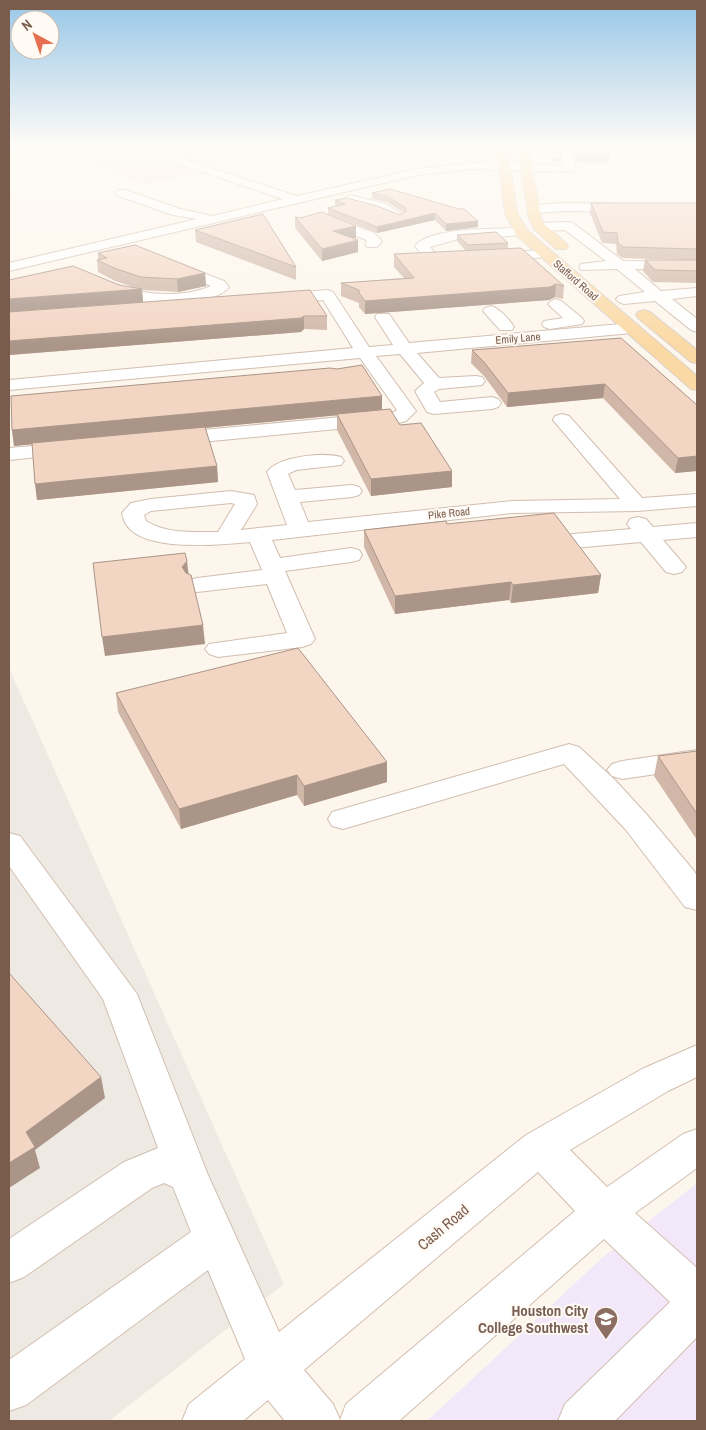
<svg xmlns="http://www.w3.org/2000/svg" width="706" height="1430" viewBox="0 0 706 1430" font-family="'Archivo Narrow',sans-serif">
<style>
.residential{fill:#f5e8da}
.industrial{fill:#efe9e4}
.education{fill:#f3e8fa}
.lines{fill:none;stroke-linecap:round;stroke-linejoin:round}
.minor-casing{stroke:#d1beb0;stroke-width:2}
.major-casing{stroke:#dad1cd;stroke-width:2}
.minor{fill:#fff;fill-rule:evenodd}
.major{fill:#fbd9a5;fill-rule:evenodd}
.wall{fill:#d1b7a8}
.shaded-wall{fill:#aa9588}
.building{fill:#f3d5c3;stroke:#aa9588}
.labels{text-anchor:middle;dominant-baseline:central;stroke-width:4;stroke-linejoin:round;paint-order:stroke}
.far-street-label{font-size:11px;fill:#7a5c4d;stroke:#fffaf3}
.near-street-label{font-size:15px;fill:#7a5c4d;stroke:#fffaf3}
.near-education-label{font-size:15px;font-weight:bold;fill:#785e54;stroke:#fffaf3;text-anchor:end}
</style>
<rect width="100%" height="100%" fill="#fdf6ec"/>
<polygon class="residential" points="39,147 308,147 191,170 198,174 144,184"/>
<polygon class="industrial" points="9,668 284,1284 109,1421 9,1421"/>
<polygon class="education" points="697,1183 697,1421 427,1421 601,1259"/>
<g class="lines">
<defs>
<g id="minor">
<polygon points="129,147 146,147 297,196 417,169 471,163 563,165 560,147 571,147 576,169 570,172 471,169 417,175 9,271 9,263 197,219 173,215 118,196 116,193 118,190 126,190 180,209 213,216 283,199"/>
<polygon points="350,195 386,204 405,216 399,220 378,210 346,202 344,199"/>
<polygon points="565,203 697,205 697,213 565,211 536,213 530,209 536,205"/>
<polygon points="323,214 374,233 382,241 377,247 367,247 365,244 367,241 364,239 318,221 317,218 318,215"/>
<polygon points="568,222 573,223 623,261 697,262 697,270 635,269 661,291 697,288 697,296 672,299 697,319 697,332 691,330 655,301 624,304 619,302 616,299 619,296 645,292 617,269 581,270 579,267 581,264 606,261 565,230 540,231 533,227 540,223"/>
<path d="M521,228l7,4 -2,3 -68,4 -28,8 5,6 10,2 101,-5 7,4 -2,3 -106,6 -20,-4 -10,-13c14,-19 83,-17 106,-18z"/>
<path d="M170,260l54,21 5,6c-15,22 -113,21 -128,-1l2,-3c11,-3 19,5 30,7 25,6 55,6 78,-4l-46,-19 -2,-3 2,-3z"/>
<polygon points="328,290 333,292 369,347 393,345 375,317 377,314 389,314 409,343 632,323 638,325 640,328 638,331 632,333 417,353 439,378 476,376 482,377 485,381 482,385 439,389 434,392 440,402 492,397 498,399 501,403 498,407 492,409 434,414 427,412 415,391 424,383 400,354 376,356 416,411 406,421 399,423 170,445 163,443 160,439 163,435 170,433 394,412 397,410 360,358 9,390 9,380 353,348 323,300 278,304 273,302 270,299 273,296 278,294"/>
<polygon points="556,299 561,301 582,318 584,321 582,324 550,329 544,327 542,324 544,321 563,318 548,304 551,301"/>
<path d="M491,306c9,3 18,13 23,21l-2,3h-12l-17,-19 2,-3z"/>
<path d="M562,414l7,2 73,82 55,-4v12l-60,5 -124,2 -241,27 8,18 71,-10 8,2 3,5 -3,5 -8,2 -66,9 30,68 -4,5 -9,3 -84,10 -9,-3 -4,-5 4,-5 78,-11 -20,-49 -70,8 -8,-2 -4,-5 4,-5 8,-2 65,-8 -12,-28c-29,3 -97,9 -119,-12 -5,-4 -8,-11 -9,-17l9,-10 20,-4 80,-8 23,4 3,9 -16,26 46,-5 -20,-53c11,-16 57,-20 74,-15l3,4 -3,4 -45,5 -8,4 7,16 57,-5 7,2 3,4 -3,4 -7,2 -52,5 8,20 205,-21 107,-2 -67,-79 2,-4zM231,503l4,1 -17,28c-24,0 -51,2 -72,-11l-2,-6 7,-4z"/>
<polygon points="69,443 76,445 79,449 76,453 9,460 9,448"/>
<polygon points="638,517 646,519 653,527 697,523 697,537 663,540 686,567 682,572 674,574 666,572 641,542 573,548 565,546 562,541 565,536 573,534 631,529 627,524 630,519"/>
<polygon points="569,744 579,747 615,780 648,816 694,871 697,876 697,910 685,907 626,830 564,764 343,829 332,826 328,819 332,812"/>
<polygon points="697,750 697,768 622,779 612,776 607,770 612,764 622,761"/>
<path d="M9,833l11,3 117,158 71,181 71,157 247,-197 116,-66 55,-24v32l-29,14 -98,59 37,37 76,-53 14,-5v39l-62,45 62,55v69l-82,84h-57l7,-17 105,-102 -66,-63 -205,182h-114l-17,-21 -25,21h-61l7,-17 56,-45 -37,-89 -182,135 -17,6v-51l182,-128 -18,-45 -9,-4 -12,5 -128,89 -15,6v-44l115,-77 34,-14 -55,-149 -94,-133zM538,1172l37,39 -229,193 -6,16 -7,-16 -29,-34z"/>
</g>
<g id="major">
<polygon points="497,147 507,147 517,213 527,230 697,376 697,390 691,389 516,235 505,213"/>
<polygon points="517,147 528,147 541,218 545,225 566,243 568,246 566,249 556,249 535,230 529,218"/>
<polygon points="644,310 650,312 697,350 697,363 691,362 638,318 636,315 638,312"/>
</g>
</defs>
<use href="#minor" class="minor-casing"/>
<use href="#major" class="major-casing"/>
<use href="#minor" class="minor"/>
<use href="#major" class="major"/>
</g>
<g class="wall">
<polygon points="575,148 609,156 609,163 576,163 574,155"/>
<polygon points="551,153 561,160 561,162 553,162 551,156"/>
<polygon points="372,193 478,221 478,227 446,231 435,220 377,233 328,214 328,208 335,206 335,200 400,215 404,213 387,202 372,199"/>
<polygon points="591,203 697,203 697,283 653,282 643,271 645,260 683,260 622,258 617,254 616,244 602,243 590,213"/>
<polygon points="295,217 356,238 354,238 358,240 358,252 322,261 295,228"/>
<polygon points="195,230 296,267 296,280 196,242"/>
<polygon points="457,235 508,243 508,249 564,286 563,299 555,297 549,300 365,314 359,307 359,303 341,296 341,283 404,278 394,267 394,254 466,251 457,241"/>
<polygon points="98,253 205,273 206,286 178,292 142,290 143,302 327,316 327,330 304,329 301,332 9,355 119,285 139,289 115,281 98,272 97,260 98,259"/>
<polygon points="472,350 697,405 697,471 675,473 603,398 507,407 484,376 471,363"/>
<polygon points="382,410 400,425 452,471 452,487 371,496 337,430 337,415 205,428 217,466 218,482 37,500 32,444 14,446 12,430"/>
<polygon points="447,524 601,575 598,593 511,603 509,600 395,614 364,547 364,530"/>
<polygon points="116,693 387,782 304,806 297,795 181,829 118,712"/>
<polygon points="697,751 697,840 654,776 658,756"/>
</g>
<g class="shaded-wall">
<polygon points="435,213 435,220 377,233 377,227"/>
<polygon points="478,221 478,227 446,231 446,224"/>
<polygon points="356,226 356,238 333,243 333,231"/>
<polygon points="358,240 358,252 322,261 322,249"/>
<polygon points="205,273 206,286 178,292 177,279"/>
<polygon points="556,284 555,297 549,300 365,314 365,301"/>
<polygon points="142,289 143,302 9,312 9,299"/>
<polygon points="304,316 304,329 301,332 9,355 9,341"/>
<polygon points="605,384 603,398 507,407 508,393"/>
<polygon points="382,396 382,411 14,446 12,430"/>
<polygon points="697,456 697,471 675,473 678,458"/>
<polygon points="217,466 218,482 37,500 35,484"/>
<polygon points="452,471 452,487 371,496 371,479"/>
<polygon points="187,561 189,578 182,567"/>
<polygon points="601,575 598,593 511,603 513,585"/>
<polygon points="511,582 509,600 395,614 395,596"/>
<polygon points="203,625 205,644 105,656 102,637"/>
<polygon points="387,762 387,782 304,806 304,786"/>
<polygon points="297,775 297,795 181,829 179,809"/>
<polygon points="101,1077 105,1098 35,1150 40,1168 9,1188 9,1163 26,1132"/>
</g>
<g class="building">
<polygon points="578,147 606,147 609,156 577,156 575,148"/>
<polygon points="551,153 560,153 561,160 553,159"/>
<polygon points="390,189 459,209 464,209 478,221 446,224 435,213 377,227 328,208 345,204 335,200 347,198 377,206 400,215 406,211 406,208 387,196 372,193"/>
<polygon points="591,203 697,203 697,249 623,247 618,243 617,233 603,232"/>
<polygon points="322,212 356,226 333,231 358,240 322,249 295,217 300,218"/>
<polygon points="263,214 296,267 195,230"/>
<polygon points="496,232 508,243 468,245 457,235"/>
<polygon points="135,245 205,273 177,279 141,277 114,268 97,260 107,258 98,253"/>
<polygon points="521,248 564,286 556,284 550,287 365,301 359,293 359,290 341,283 414,278 394,254"/>
<polygon points="645,260 697,260 697,271 655,270"/>
<polygon points="73,266 119,285 142,289 9,299 9,280"/>
<polygon points="310,290 327,316 304,316 301,318 9,341 9,312"/>
<polygon points="621,338 697,405 697,456 678,458 605,384 508,393 484,362 472,350"/>
<polygon points="362,365 382,396 12,430 11,396 330,368 337,369"/>
<polygon points="390,409 400,425 421,423 452,471 371,479 337,414"/>
<polygon points="205,427 217,466 35,484 32,443"/>
<polygon points="554,513 601,575 513,585 511,582 395,596 364,530 446,521 447,524"/>
<polygon points="185,553 187,561 182,567 186,573 191,575 203,625 102,637 93,563"/>
<polygon points="298,648 387,762 304,786 297,775 179,809 116,693"/>
<polygon points="697,751 697,814 658,756"/>
<polygon points="9,973 101,1077 26,1132 35,1147 9,1163"/>
</g>
<linearGradient id="sky" x2="0" y2="1"><stop stop-color="#97c7e8"/><stop offset="0.42" stop-color="#fefbf6"/><stop offset="1" stop-color="#fefbf6" stop-opacity="0"/></linearGradient>
<rect width="706" height="347" fill="url(#sky)"/>
<defs>
<symbol id="university-pin" viewBox="-11 -11 22 30"><path d="M0 17L-7.5 6A9.5 9.5 0 1 1 7.5 6Z" fill="#8d6e63" stroke="#fffaf3"/><path d="M0-5L7-2L0 1L-7-2ZM-4 1L0 2.5L4 1V4Q0 6-4 4Z" fill="#fff"/></symbol>
</defs>
<g fill-rule="evenodd">
<use href="#university-pin" x="592" y="1305" width="28" height="38"/>
</g>
<g class="labels">
<g class="far-street-label">
<text transform="translate(576 280) rotate(41)">Stafford Road</text>
<text transform="translate(518 338) rotate(-5)">Emily Lane</text>
<text transform="translate(449 513) rotate(-6)">Pike Road</text>
</g>
<g class="near-street-label">
<text transform="translate(443 1227) rotate(-40)">Cash Road</text>
</g>
<g class="near-education-label">
<text x="588" y="1310">Houston City<tspan x="588" dy="17">College Southwest</tspan></text>
</g>
</g>
<rect width="706" height="1430" fill="none" stroke="#7a5c4d" stroke-width="20"/>
<g transform="translate(35 35) rotate(320)"><circle r="24" fill="#fffaf3" stroke="#cabbb1"/>
<path d="M0-4L9 19L0 12L-9 19Z" fill="#e76f51"/>
<text y="-8" font-size="14" font-weight="bold" text-anchor="middle" fill="#7a5c4d">N</text>
</g>
</svg>
